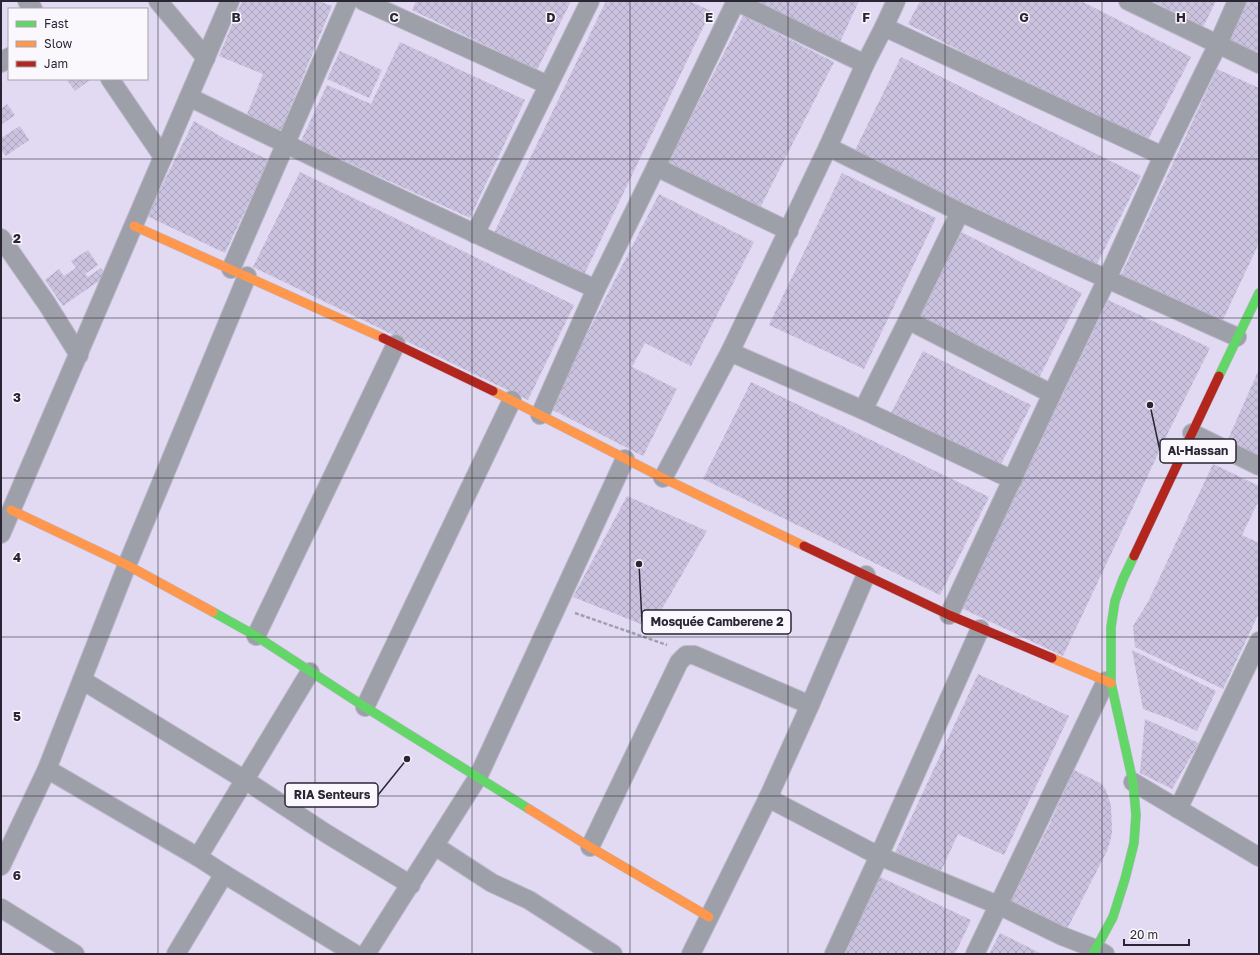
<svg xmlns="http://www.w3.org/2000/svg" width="1260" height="955" viewBox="0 0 1260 955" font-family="'Golos Text',sans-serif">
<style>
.building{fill:url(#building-cross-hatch)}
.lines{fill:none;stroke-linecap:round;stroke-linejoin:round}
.street-casing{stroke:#bdb7cb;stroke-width:20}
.fast-casing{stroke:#bdb7cb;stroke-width:10}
.slow-casing{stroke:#bdb7cb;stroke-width:10}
.jam-casing{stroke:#bdb7cb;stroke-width:10}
.path{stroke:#a0a0ac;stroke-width:2.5;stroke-dasharray:4 2;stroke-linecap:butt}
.street{stroke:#9d9fa9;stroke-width:18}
.fast{stroke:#63d668;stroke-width:9}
.slow{stroke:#ff974d;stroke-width:9}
.jam{stroke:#b3261e;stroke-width:9}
.grid{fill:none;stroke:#2a2535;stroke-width:1;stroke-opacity:0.55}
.grid-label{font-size:13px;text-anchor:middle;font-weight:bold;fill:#2a2535;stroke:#faf8fd;stroke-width:3;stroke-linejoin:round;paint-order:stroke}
.leader{fill:none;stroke:#2a2535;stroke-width:1.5}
.callout-dot{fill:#2a2535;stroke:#faf8fd;stroke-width:1.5}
.callout{fill:#faf8fd;stroke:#2a2535;stroke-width:1.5}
.callout-label{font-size:12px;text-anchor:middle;font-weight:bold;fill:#2a2535}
</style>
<defs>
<pattern id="building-cross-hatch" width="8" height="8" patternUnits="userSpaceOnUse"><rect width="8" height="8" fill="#cbc2df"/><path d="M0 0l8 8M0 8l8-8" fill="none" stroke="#aea7c0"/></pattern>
</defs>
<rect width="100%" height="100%" fill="#e1daf2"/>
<g class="building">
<polygon points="242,1 319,1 332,6 280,133 245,119 263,74 219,56"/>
<polygon points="416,1 571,1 537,70 412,10"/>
<polygon points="606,1 689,1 711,11 582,279 492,237"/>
<polygon points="752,1 859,1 840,42"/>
<polygon points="920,1 1081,1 1191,57 1145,146 908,24"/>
<polygon points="1152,1 1216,1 1203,27"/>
<polygon points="1246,1 1259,1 1259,58 1226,42"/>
<polygon points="743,16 834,62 758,212 666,166"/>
<polygon points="400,42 525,100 470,218 301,141 327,85 371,104"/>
<polygon points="340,51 382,70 369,98 327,79"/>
<polygon points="901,57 1141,176 1095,268 855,150"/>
<polygon points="1217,69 1259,88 1259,243 1222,322 1121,275"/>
<polygon points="66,79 91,79 75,91"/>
<polygon points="7,104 15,115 1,125 1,109"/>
<polygon points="194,121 229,141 269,160 225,253 147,216"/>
<polygon points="20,126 29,140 6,156 1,150 1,138"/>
<polygon points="300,172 574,305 528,400 253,267"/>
<polygon points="842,173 936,218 864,369 769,325"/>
<polygon points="659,194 754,242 691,366 645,343 632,367 677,389 643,456 549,408"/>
<polygon points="961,232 1082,293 1038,380 918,319"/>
<polygon points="88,250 98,265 85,274 88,277 101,268 106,276 63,306 45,280 59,269 64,276 76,268 71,261"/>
<polygon points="1108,300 1210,348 1165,439 1063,656 961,608"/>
<polygon points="923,351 1031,405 999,468 891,413"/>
<polygon points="1259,369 1259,458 1226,444"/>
<polygon points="751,382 989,497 940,595 703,479"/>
<polygon points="1213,464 1259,486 1259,500 1242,535 1259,543 1259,613 1223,689 1135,647 1133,626 1148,602"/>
<polygon points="627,496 707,531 651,628 573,597"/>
<polygon points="1132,650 1216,691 1197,731 1170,719 1143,709"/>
<polygon points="978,674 1069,716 1004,855 958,834 937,880 892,859"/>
<polygon points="1145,719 1199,743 1172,789 1140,773"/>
<polygon points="1074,770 1102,784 1106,790 1111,805 1112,831 1111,838 1107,851 1066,931 1010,903 1049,825"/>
<polygon points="880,877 971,920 955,954 843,954"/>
<polygon points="1000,933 1042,954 989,954"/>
</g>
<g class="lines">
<defs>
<g id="street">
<polyline points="27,1 33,9"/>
<polyline points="158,1 206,58"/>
<polyline points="363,1 548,85"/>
<polyline points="735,1 865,64"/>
<polyline points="1128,1 1259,64"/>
<polyline points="884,27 1163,156"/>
<polyline points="1,63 9,57"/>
<polyline points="110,79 163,157"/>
<path d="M189,97c135,66 270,130 407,192"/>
<polyline points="828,147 960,212 1107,279 1237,337"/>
<polyline points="656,167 789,231"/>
<polyline points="475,234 590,1"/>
<polyline points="1,238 47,304 79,355"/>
<polyline points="231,269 348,1"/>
<polyline points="908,320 1052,394"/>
<polyline points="730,352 863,410 1013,480"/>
<polyline points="863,410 908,320 960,212"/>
<polyline points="540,415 596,289 656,167 736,1"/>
<polyline points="1192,433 1259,466"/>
<polyline points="663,478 730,352 828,147 865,64 884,27 896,1"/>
<polyline points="1,534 230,1"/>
<polyline points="949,615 1052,394 1107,279 1163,156 1218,44 1237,1"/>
<polyline points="256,636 396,344"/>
<polyline points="82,680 245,780 327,834 411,885"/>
<polyline points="365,707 512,400"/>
<polyline points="47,769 198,857 224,874 355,954"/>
<polyline points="1133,782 1259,857"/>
<polyline points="768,798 879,856 998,905 1062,936 1096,949 1105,954"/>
<polyline points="1178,809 1259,641"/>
<polyline points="435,846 492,883 529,900 613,954"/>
<polyline points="590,847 679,662 686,655 694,655 810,705"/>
<polyline points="198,857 310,672"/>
<polyline points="1,866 47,769 127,565 247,276"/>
<polyline points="1,908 75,954"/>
<polyline points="176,954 224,874"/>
<polyline points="366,954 478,777 625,459"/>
<polyline points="691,954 768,798 810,705 866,575"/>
<polyline points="834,954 879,856 980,629"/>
<polyline points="975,954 1106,681"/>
</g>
<g id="fast">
<polyline points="1219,376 1259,293"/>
<polyline points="213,612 256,636 365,707 529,809"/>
<polyline points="1093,954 1113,917 1125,879 1134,843 1136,815 1133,782 1111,683 1111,627 1115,601 1123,579 1134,556"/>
</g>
<g id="slow">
<polyline points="134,226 383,338"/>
<polyline points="493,391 663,478 804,546"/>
<polyline points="11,510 127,565 213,612"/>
<polyline points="1052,658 1111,683"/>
<polyline points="529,809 590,847 709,917"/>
</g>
<g id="jam">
<polyline points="383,338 493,391"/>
<polyline points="804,546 949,615 1052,658"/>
<polyline points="1134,556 1219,376"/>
</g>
</defs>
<use href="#street" class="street-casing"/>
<use href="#fast" class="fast-casing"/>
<use href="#slow" class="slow-casing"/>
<use href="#jam" class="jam-casing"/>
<polyline class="path" points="575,613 667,645"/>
<use href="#street" class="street"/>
<use href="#fast" class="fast"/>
<use href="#slow" class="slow"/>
<use href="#jam" class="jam"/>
</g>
<path class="grid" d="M158,1v953M315,1v953M472,1v953M630,1v953M788,1v953M945,1v953M1102,1v953M1,159h1258M1,318h1258M1,478h1258M1,637h1258M1,796h1258"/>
<g class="grid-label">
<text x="236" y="22">B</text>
<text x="394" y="22">C</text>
<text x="551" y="22">D</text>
<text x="709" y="22">E</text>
<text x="866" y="22">F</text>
<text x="1024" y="22">G</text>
<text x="1181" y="22">H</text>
<text x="17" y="243">2</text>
<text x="17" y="402">3</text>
<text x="17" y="562">4</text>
<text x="17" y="721">5</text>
<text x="17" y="880">6</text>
</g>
<path class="leader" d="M1150 405L1160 451M639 564L642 622M407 759L378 795"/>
<g class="callout-dot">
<circle cx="1150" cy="405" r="4"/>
<circle cx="639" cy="564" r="4"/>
<circle cx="407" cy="759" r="4"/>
</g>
<g class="callout">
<rect x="1160" y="439" width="76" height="24" rx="4"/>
<rect x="642" y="610" width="149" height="24" rx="4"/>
<rect x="285" y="783" width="93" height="24" rx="4"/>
</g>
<g class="callout-label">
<text x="1198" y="455">Al-Hassan</text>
<text x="717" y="626">Mosquée Camberene 2</text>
<text x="332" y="799">RIA Senteurs</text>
</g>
<rect width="1260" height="955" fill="none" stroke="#2a2535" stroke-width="4"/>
<rect x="8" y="8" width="140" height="72" fill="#faf8fd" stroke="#a7a4ad"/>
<rect x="16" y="21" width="20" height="6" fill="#63d668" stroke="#a7a4ad"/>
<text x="44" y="28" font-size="12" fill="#2a2535">Fast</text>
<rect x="16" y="41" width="20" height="6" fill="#ff974d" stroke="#a7a4ad"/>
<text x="44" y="48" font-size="12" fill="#2a2535">Slow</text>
<rect x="16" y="61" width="20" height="6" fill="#b3261e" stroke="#a7a4ad"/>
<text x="44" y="68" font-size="12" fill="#2a2535">Jam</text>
<path d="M1124 939v6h65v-6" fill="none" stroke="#2a2535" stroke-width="2"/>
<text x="1130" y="939" font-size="12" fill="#2a2535" stroke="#faf8fd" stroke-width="3" paint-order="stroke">20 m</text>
</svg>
